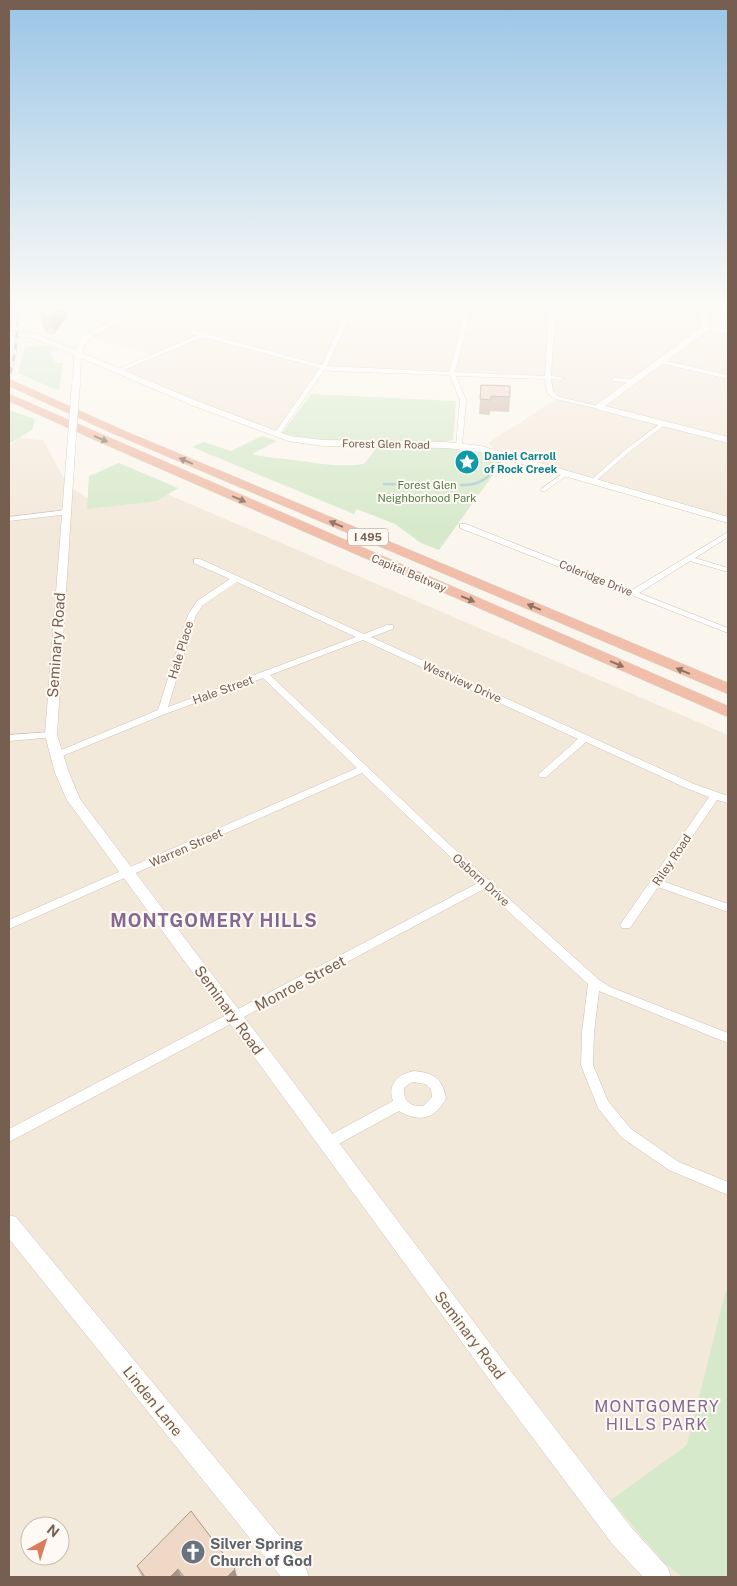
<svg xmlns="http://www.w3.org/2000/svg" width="737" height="1586" viewBox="0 0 737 1586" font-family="'Public Sans',sans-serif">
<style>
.residential{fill:#f3e9db;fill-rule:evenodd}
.green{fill:#d6e9cb}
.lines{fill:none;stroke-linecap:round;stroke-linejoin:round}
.stream-far1{stroke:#a9cdd5;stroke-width:2}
.stream{stroke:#a9cdd5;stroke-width:2.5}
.street-casing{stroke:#cdbfb2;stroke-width:1}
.secondary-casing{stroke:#d0c0b0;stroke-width:1}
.highway-casing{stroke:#d9d2ce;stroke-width:1}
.street{fill:#fff;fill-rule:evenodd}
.secondary{fill:#fff;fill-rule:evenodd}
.highway{fill:#f0bea9;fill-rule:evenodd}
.rail-casing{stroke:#baaac6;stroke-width:3}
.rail{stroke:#fefaf3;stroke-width:2;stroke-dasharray:6;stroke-linecap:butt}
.secondary-bridge-casing{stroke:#d0c0b0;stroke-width:9;stroke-linecap:butt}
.secondary-bridge{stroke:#fff;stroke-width:8}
.wall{fill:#cebaaa}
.shaded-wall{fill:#a7978b}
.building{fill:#efd8c6;stroke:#a7978b}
.oneway{fill:#8e7262}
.labels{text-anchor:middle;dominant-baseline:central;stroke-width:4;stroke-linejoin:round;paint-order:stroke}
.far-street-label{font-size:11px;fill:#765f50;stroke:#fefaf3}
.far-culture-label{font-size:11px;font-weight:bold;fill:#0d838f;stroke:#fefaf3;text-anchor:start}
.far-park-label{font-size:11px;fill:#557a49;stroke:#fefaf3}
.shield{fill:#fefaf3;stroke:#9f8e81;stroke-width:1}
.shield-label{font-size:11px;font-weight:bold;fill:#765f50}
.street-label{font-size:12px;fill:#765f50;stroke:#fefaf3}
.near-street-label{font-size:15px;fill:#765f50;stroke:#fefaf3}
.near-worship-label{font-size:15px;font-weight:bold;fill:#5b616d;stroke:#fefaf3;text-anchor:start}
.near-neighbourhood-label{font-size:16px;letter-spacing:1px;fill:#856891;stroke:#fefaf3}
.district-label{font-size:18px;font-weight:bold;letter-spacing:1px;fill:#856891;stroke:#fefaf3}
</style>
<rect width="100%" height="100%" fill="#fbf6ed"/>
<g class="residential">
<polygon points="118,309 728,309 728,520 497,452 488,443 558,398 550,393 548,378 323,368 277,434 119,370 154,355 85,337 129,315"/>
<path d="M20,438l23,2 25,46 25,15 74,-7 561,241v842h-719v-1131zM30,1526h30v30h-30z"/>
</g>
<g class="green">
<polygon points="46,345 59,350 49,351 56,363 63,363 59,391 18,373 25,347"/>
<path d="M311,394l145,7 -3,39 -11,2c-53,-1 -108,4 -160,-9z"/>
<polygon points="9,410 35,419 32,430 9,444"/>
<path d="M262,436l15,5 -25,13c12,3 23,4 34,5 26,3 52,9 78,5l12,-16 5,1 3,-3c34,0 90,-5 119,15l-64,89 -18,-7 -26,-19 -38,-15 -3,5 -162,-67 12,-5 27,9z"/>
<polygon points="119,463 178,488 157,501 87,509 89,476"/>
<polygon points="726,1290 728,1291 728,1577 683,1577 665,1564 611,1500 687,1445"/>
</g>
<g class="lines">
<polyline class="stream-far1" points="228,317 244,312 243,309"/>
<g class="stream">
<polyline points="384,484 444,485"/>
<path d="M461,485c18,1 29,-7 38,-23"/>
</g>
<defs>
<g id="street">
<polygon points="339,309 344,309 348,320 327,366 449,372 466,309 471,309 455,372 545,376 549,309 555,309 551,376 564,378 561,380 551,379 553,392 560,397 602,407 599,409 556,399 547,393 545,379 456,376 466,400 462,446 459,448 456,446 460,400 450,375 331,371 325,369 279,435 277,436 274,434 320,368 203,337 121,371 116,370 198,335 189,333 188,332 191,330 322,365 342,320"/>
<polygon points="707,325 728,330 728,334 705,328 704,327"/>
<polygon points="662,360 728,375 728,379 660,363 659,362"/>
<polygon points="614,378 635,379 638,381 635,383 612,381 611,380"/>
<polygon points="661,423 666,424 629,452 596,481 592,481 592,479 625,450"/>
<polygon points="565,472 570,473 545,491 541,491 541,489"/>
<polygon points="66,510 70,512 69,514 9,521 9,517"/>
<polygon points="460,524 466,524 632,590 728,532 728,537 695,558 728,568 728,572 690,561 639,593 728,628 728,633 460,528"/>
<path d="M194,559h6l164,75 23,-9h6v4l-22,8 323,147 34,12v7l-11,-3 -55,81 66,23v8l-70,-25 -28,41h-8l-2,-3 2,-3 87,-125 -23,-9 -100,-46 -40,35h-6l-2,-2 2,-2 38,-34 -215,-99 -93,35 182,172 146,132 12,8 118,46v10l-129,-52 -5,41 -1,33 15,36 23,28 48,33 49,20v13l-59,-25 -48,-33 -23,-29 -17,-43 1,-33 6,-48 -104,-95 -475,253v-13l469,-246 -116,-110 -353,156v-9l348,-152 -94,-90 -98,36 -105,43h-6l-2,-2 2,-2 104,-43 30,-95 9,-14 33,-22 -36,-16zM237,582l119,55 -188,70 28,-92 7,-10z"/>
<polygon points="51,732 56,735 54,737 9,741 9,735"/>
<path d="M414,1071c20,2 28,7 32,27 -10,21 -27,25 -47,13l-66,36 -5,2 -5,-2 -2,-4 2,-4 70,-38c-6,-17 5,-27 21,-30zM414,1082l11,2 6,5 1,8 -9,9c-13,1 -20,-5 -19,-18l6,-5z"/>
</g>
<g id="secondary">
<path d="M81,309h33l11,6c-13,17 -38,14 -43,38l118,49 90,34 33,4 124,2 34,4 247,71v6l-248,-71 -33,-4 -124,-2 -35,-5 -94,-35 -113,-48 -1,25 -7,2 1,-30 -41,-17 -24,-3v-4l28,3 38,16c7,-22 27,-21 42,-34l-5,-3z"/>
<polygon points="700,309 707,309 710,329 605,406 728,437 728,443 596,409 596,405 703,326"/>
<polygon points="71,447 75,450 57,735 69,773 80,799 507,1366 631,1527 668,1568 671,1577 643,1577 613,1545 491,1382 67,800 55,773 45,735 67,450"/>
<polygon points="9,1215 16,1217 306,1568 309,1577 281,1577 9,1239"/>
</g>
<g id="highway">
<polygon points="9,379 120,429 728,683 728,694 112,433 9,386"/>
<polygon points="9,394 728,706 728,717 95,440 9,401"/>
</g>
</defs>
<use href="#street" class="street-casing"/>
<use href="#secondary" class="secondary-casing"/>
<use href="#highway" class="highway-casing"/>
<use href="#street" class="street"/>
<use href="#secondary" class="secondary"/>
<use href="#highway" class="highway"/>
<defs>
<polyline id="rail" points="9,379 15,352 19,309"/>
</defs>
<use href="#rail" class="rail-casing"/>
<use href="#rail" class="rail"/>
<defs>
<polyline id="secondary-bridge" points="71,450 76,383"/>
</defs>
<use href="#secondary-bridge" class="secondary-bridge-casing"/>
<use href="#secondary-bridge" class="secondary-bridge"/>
</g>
<g class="wall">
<polygon points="40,309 67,309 68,315 54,334 48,334 43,327"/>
<polygon points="481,385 510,397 509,412 490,411 490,415 479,414"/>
<polygon points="137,1566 235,1569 237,1577 142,1577"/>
</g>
<g class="shaded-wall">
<polygon points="57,309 67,309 68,315 54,334 51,317"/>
<polygon points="178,1569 181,1577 170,1577"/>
<polygon points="235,1569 237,1577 227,1577"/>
</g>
<g class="building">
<polygon points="40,309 57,309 51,317 45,317 40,311"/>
<polygon points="481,385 510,386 510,397 491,396 491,400 480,399"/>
<polygon points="191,1511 235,1569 227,1577 184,1577 178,1569 170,1577 145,1577 137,1566"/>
</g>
<defs><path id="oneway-solid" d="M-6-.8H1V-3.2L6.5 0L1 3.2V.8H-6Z" transform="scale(1.25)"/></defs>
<g class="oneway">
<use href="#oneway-solid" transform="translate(101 439) rotate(24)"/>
<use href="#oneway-solid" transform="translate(186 461) rotate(-157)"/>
<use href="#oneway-solid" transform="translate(239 499) rotate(23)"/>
<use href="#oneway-solid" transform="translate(336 524) rotate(-157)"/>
<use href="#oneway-solid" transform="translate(468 599) rotate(23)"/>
<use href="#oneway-solid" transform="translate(534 607) rotate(-157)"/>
<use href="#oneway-solid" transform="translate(617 664) rotate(23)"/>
<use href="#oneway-solid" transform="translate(683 671) rotate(-157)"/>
</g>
<linearGradient id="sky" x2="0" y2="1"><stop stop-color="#99c5e6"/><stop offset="0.58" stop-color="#fdfbf7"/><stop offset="1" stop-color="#fdfbf7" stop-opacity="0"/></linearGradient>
<rect width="737" height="531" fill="url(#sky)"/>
<defs>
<symbol id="sight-disc" viewBox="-11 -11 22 22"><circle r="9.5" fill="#0f9aa8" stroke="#fefaf3"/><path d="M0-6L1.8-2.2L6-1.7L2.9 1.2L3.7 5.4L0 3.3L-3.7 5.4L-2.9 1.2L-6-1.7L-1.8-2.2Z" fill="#fff"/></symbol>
<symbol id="church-disc" viewBox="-11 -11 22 22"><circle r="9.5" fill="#6b7280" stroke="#fefaf3"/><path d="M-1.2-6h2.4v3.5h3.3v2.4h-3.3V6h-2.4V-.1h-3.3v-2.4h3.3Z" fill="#fff"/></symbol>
</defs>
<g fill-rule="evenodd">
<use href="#sight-disc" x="453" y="448" width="28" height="28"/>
<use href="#church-disc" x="179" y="1538" width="28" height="28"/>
</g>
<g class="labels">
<g class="far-street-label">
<text transform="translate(386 444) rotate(1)">Forest Glen Road</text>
<text transform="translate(409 573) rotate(23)">Capital Beltway</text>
<text transform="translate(596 578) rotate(22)">Coleridge Drive</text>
</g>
<g class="far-culture-label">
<text x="484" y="456">Daniel Carroll<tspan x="484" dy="13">of Rock Creek</tspan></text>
</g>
<g class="far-park-label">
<text x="427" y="485">Forest Glen<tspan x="427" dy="13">Neighborhood Park</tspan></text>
</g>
<rect class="shield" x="348" y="528.5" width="40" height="17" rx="4"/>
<g class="shield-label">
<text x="368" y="537">I 495</text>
</g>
<g class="street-label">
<text transform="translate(181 650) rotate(-73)">Hale Place</text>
<text transform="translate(462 682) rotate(24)">Westview Drive</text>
<text transform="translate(223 690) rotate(-20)">Hale Street</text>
<text transform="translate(186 848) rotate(-24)">Warren Street</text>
<text transform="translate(672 860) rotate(-56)">Riley Road</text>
<text transform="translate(481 880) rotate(42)">Osborn Drive</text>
</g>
<g class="near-street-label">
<text transform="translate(56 645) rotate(-86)">Seminary Road</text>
<text transform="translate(300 983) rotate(-28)">Monroe Street</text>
<text transform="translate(229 1010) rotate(54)">Seminary Road</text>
<text transform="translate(470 1335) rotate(53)">Seminary Road</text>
<text transform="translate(153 1401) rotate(51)">Linden Lane</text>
</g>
<g class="near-worship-label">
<text x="210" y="1543">Silver Spring<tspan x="210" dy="17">Church of God</tspan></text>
</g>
<g class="near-neighbourhood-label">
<text x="657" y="1406">MONTGOMERY<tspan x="657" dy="18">HILLS PARK</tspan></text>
</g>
<g class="district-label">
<text x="214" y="920">MONTGOMERY HILLS</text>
</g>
</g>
<rect width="737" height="1586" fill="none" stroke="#765f50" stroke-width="20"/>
<g transform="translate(45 1541) rotate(39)"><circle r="24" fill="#fefaf3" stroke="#c8bcb2"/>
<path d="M0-4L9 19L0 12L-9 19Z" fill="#db7d5c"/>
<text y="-8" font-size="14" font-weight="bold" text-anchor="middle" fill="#765f50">N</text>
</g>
</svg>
